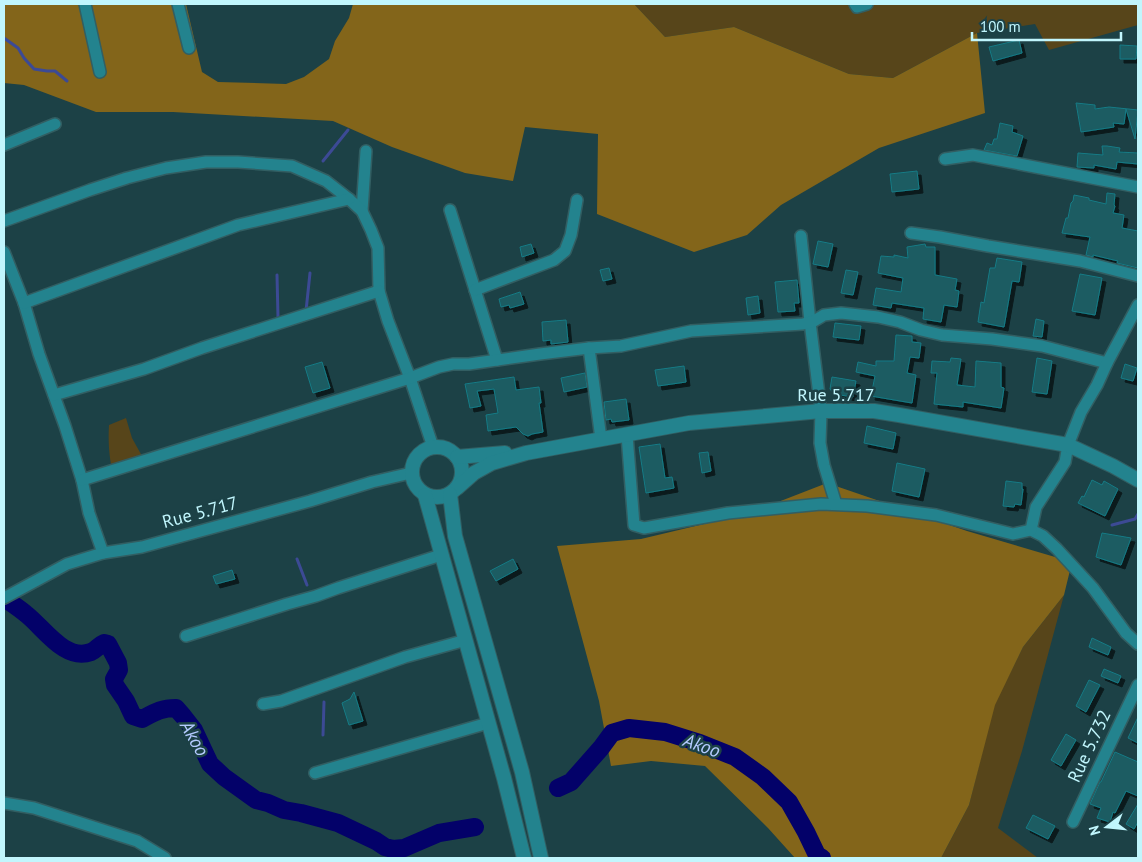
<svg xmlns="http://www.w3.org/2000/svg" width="1142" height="862" viewBox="0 0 1142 862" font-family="'PT Sans',sans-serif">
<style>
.green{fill:#57451a}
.forest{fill:#83651a}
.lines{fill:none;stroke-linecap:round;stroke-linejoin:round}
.stream{stroke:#3c4a95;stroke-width:3}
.river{stroke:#030169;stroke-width:18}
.building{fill:#1a5b62;stroke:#157b85;filter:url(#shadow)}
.minor-casing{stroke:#325e62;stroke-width:14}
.tertiary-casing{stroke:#325e62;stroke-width:16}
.minor{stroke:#23838e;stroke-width:11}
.tertiary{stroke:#23838e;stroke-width:14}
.labels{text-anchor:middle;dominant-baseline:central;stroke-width:5;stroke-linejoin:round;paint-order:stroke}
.street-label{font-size:18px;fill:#c1f6fd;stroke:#1c4146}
.water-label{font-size:19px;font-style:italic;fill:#b3cafe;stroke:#1c4146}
</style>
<defs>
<filter id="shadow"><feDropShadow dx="4" dy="4" stdDeviation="0" flood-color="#0009"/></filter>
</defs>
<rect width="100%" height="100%" fill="#1c4146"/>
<g class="green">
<polygon points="634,4 1138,4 1138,25 1049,50 1035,24 977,33 893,78 849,74 734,27 665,37"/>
<path d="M126,418l6,20 10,18 -30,14c-3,-15 -4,-29 -3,-45z"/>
<polygon points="1064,595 1022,751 998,828 1038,858 941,858 969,805 994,705 1023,647"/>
</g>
<g class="forest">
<polygon points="4,4 186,4 202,72 218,82 286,84 304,77 329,59 335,41 349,18 353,4 634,4 665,37 734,27 849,74 893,78 977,33 985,113 879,148 781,205 747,235 694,252 597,214 598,134 525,127 513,181 465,173 392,147 333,121 173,112 96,112 24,85 4,83"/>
<polygon points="827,483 967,531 1072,562 1064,595 1023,647 995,705 969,805 941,858 795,858 768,828 705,766 651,761 611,766 599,701 557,546 641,539 750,513"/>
</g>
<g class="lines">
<g class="stream">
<polyline points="4,38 18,48 24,58 34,69 47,71 55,71 67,81"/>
<polyline points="323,161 348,130"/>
<polyline points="277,275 278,317"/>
<polyline points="306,311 310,273"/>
<polyline points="1112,525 1135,519 1138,514"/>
<polyline points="297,559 307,585"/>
<polyline points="323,735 324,702"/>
</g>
<g class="river">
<path d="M4,598c7,5 15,10 22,16 18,14 39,48 65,38 5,-2 8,-7 13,-9l4,1 10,19 1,7 -5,9 1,6 11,16 7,15 9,3c13,-7 19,-11 34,-11l7,8 11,14 16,34 14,13 32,23 12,3 16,7 17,3 37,10 38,18 9,6 8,2 11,-1 35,-15 36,-6"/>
<polyline points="558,788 571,782 601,748 612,733 629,728 665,732 700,743 735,757 763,777 789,802 806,832 817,855 822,858"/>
</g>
</g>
<g class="building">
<polygon points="1019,40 1022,53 993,61 989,47"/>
<polygon points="1120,45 1137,46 1136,59 1120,59"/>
<polygon points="1076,103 1095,105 1095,109 1109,107 1138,110 1135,139 1126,109 1124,124 1113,123 1114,127 1081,132"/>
<polygon points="1000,123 1013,126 1012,132 1023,136 1017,156 984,150 987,143 992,145 994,139 997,139"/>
<polygon points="1102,146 1107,146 1120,148 1119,152 1138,153 1138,164 1117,162 1116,169 1094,165 1094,168 1077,167 1078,153 1103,155"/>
<polygon points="917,171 919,189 892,192 890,174"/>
<polygon points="1107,193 1115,194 1114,205 1115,206 1113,213 1124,215 1122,228 1138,231 1138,268 1117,263 1118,261 1093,255 1093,257 1086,255 1090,237 1062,233 1066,218 1068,218 1071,203 1073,201 1074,195 1089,198 1089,200 1106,204"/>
<polygon points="818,241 833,244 828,267 813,264"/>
<polygon points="531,244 534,253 522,257 520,247"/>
<polygon points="925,244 926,247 935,247 935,275 957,279 955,290 959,291 957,307 944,305 941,322 923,319 924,308 892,303 891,308 873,305 876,288 901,292 903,278 878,273 881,256 894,257 894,255 908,258 907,247"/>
<polygon points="997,258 1022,262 1019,282 1012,281 1004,327 978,322 981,302 984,303 990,268 995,268"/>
<polygon points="609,268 612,279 603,281 600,270"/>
<polygon points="846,270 858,272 853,295 841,293"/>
<polygon points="1080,274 1102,278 1095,315 1072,311"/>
<polygon points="797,280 799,303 794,303 795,311 778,312 775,282"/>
<polygon points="520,292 524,304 510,308 509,305 501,307 499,299"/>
<polygon points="758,296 760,313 748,315 746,298"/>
<polygon points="1036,319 1044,321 1042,337 1033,336"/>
<polygon points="566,320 568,342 551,344 551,340 543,341 542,322"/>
<polygon points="835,323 861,326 859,340 833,337"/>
<polygon points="896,335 912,336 912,342 921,343 919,358 910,357 907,373 916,375 912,403 871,396 875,376 856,372 858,362 876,366 876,361 894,361"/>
<polygon points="951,358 961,359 957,385 975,387 976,361 1001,363 1001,387 1004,388 1001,408 963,402 963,407 934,404 937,373 931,373 932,361 950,362"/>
<polygon points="1037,358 1052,361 1047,394 1032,392"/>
<polygon points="322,362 330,388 313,393 305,367"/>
<polygon points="1125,364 1137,368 1133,381 1121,378"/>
<polygon points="684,366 686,382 658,386 655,370"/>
<polygon points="585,373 587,387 564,392 561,378"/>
<polygon points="514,377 516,390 539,387 541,403 539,403 543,432 532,434 528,436 523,434 516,427 488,431 486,415 498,413 494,389 477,391 481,406 470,408 465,384"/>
<polygon points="832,377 856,381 853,397 834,394 830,389"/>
<polygon points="626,399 629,420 612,422 611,419 606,420 604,402"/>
<polygon points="867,426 896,433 893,449 864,443"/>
<polygon points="660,444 665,478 672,477 674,488 646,493 639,447"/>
<polygon points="708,452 711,471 702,473 699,453"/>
<polygon points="897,463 925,469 919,497 892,491"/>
<polygon points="1092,480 1102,485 1104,481 1118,489 1105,516 1078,503 1082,496 1084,497"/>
<polygon points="1006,481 1022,483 1022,489 1023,489 1021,505 1015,504 1014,507 1003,506"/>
<polygon points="1102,533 1131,538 1121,565 1096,557"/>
<polygon points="513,559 518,569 496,581 490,571"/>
<polygon points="232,570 235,579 216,584 213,576"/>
<polygon points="1092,638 1111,647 1108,655 1089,647"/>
<polygon points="1104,669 1121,676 1118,683 1101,676"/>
<polygon points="1089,680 1100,685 1086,712 1076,706"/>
<polygon points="354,692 363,721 349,725 342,703 350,699"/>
<polygon points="1138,717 1138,743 1128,738"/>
<polygon points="1066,734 1076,740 1061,766 1051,760"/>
<polygon points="1115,752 1138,762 1138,796 1126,791 1115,813 1113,812 1110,822 1097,818 1101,808 1090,804 1100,782 1101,782"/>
<polygon points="1138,804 1138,822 1134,829 1126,824"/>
<polygon points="1033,815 1055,826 1048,839 1026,828"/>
</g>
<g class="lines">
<defs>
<g id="minor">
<polyline points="85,4 100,72"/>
<polyline points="178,4 189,48"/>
<polyline points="855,4 857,7 867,4"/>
<polyline points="4,145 55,124"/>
<polyline points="945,159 973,155 1138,187"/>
<polyline points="450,210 497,360"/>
<polyline points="362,211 366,151"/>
<polyline points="4,221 90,190 127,178 166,168 206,162 238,162 292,166 326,181 349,199 362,211 371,230 378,248 379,291 388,321 410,378 433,447"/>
<polyline points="911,233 940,237 988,246 1080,261 1138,276"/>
<polyline points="801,236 810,322 821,411 820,443 824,465 836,504"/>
<polyline points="4,252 24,303 39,354 65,426 82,480 89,513 103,553"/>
<polyline points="475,290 554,260 565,251 571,235 577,200"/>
<polyline points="24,303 238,225 349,199"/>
<polyline points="589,348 601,439"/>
<polyline points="54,395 144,369 202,348 379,291"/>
<polyline points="627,435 634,525 644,528 728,513 821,504 867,506 936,515 1013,534 1031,530 1043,536 1057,549 1093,588 1126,633 1138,644"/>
<polyline points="82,480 410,378 439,367 453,364 469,364 540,354 589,348 621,346 691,331 803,324 814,321 824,315 841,313 878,317 900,322 921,330 942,335 992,339 1042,346 1107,363"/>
<polyline points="1031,530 1036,507 1065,462 1068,445 1081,412 1097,385 1107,363 1138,305"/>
<polyline points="4,598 67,564 103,553 142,547 310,501 372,482 411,473"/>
<polyline points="186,636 287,604 316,596 338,588 441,555"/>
<polyline points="263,704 281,701 405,657 466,640"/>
<polyline points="315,773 488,723"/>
<polyline points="4,803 34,808 137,841 165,858"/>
<polyline points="1073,822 1138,685"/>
</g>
<g id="tertiary">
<circle cx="437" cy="472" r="25"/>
<polyline points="457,457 505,453"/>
<polyline points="457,488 474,473 492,463 526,453 689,423 821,411 874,411 899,415 1068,445 1113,466 1138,480"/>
<polyline points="450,494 455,536 522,772 541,858"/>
<polyline points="425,495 504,778 524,858"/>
</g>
</defs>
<use href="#minor" class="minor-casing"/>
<use href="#tertiary" class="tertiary-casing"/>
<use href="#minor" class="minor"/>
<use href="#tertiary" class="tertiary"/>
</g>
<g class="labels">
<g class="street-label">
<text x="836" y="394">Rue 5.717</text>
<text transform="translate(200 512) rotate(-15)">Rue 5.717</text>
<text transform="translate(1089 746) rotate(-65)">Rue 5.732</text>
</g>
<g class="water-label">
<text transform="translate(195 738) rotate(60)">Akoo</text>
<text transform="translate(702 745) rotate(19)">Akoo</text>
</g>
</g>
<rect width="1142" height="862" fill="none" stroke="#c1f6fd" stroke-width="10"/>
<g transform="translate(1107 827) rotate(254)" stroke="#1c4146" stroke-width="4" paint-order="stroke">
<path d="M0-4L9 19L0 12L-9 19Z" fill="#c1f6fd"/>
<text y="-8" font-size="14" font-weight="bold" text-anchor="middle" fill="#c1f6fd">N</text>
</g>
<path d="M972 32v8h149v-8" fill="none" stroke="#c1f6fd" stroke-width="2.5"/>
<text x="980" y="32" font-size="15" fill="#c1f6fd" stroke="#1c4146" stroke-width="4" paint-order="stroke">100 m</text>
</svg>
